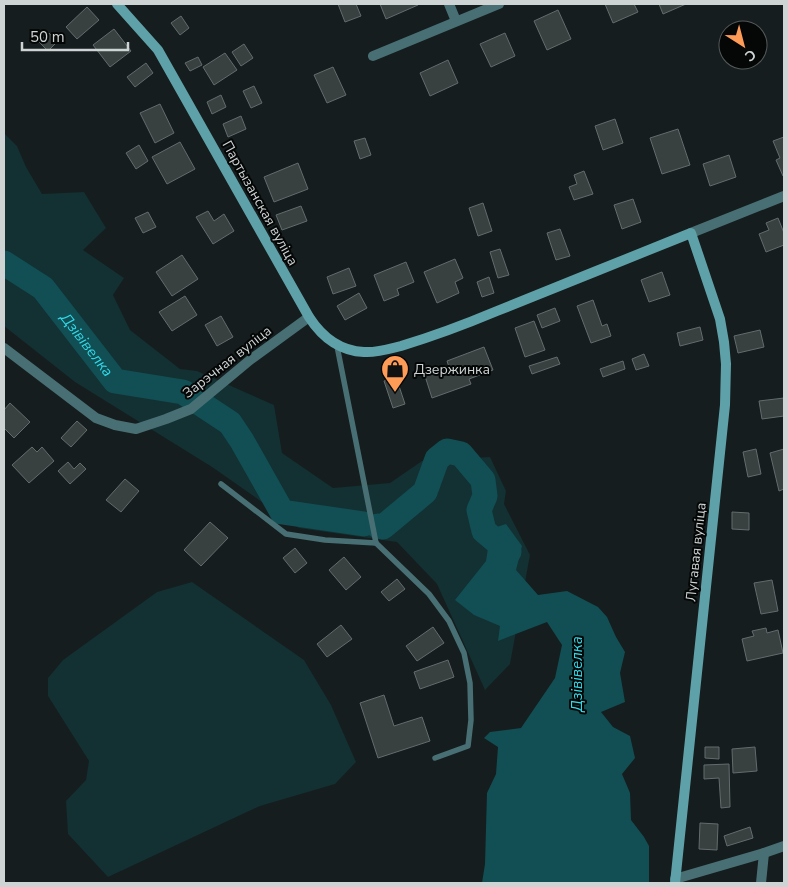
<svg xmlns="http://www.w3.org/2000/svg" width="788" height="887" viewBox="0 0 788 887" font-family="'Nunito Sans',sans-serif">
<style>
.green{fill:#133032}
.water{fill:#114f54}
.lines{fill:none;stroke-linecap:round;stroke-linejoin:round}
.river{stroke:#114f54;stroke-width:25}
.building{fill:#384040;stroke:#636c6d}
.lane{stroke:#487074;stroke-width:5.5}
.street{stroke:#487074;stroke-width:10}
.secondary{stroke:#5fa1a8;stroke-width:10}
.labels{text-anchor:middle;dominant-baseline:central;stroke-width:4;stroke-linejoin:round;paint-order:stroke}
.street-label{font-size:14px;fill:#ced3d3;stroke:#050707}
.poi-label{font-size:14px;fill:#ced3d3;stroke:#050707;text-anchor:start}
.water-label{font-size:15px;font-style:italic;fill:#31dae9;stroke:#050707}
</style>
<rect width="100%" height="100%" fill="#161d1e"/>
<g class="green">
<polygon points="4,133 17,146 26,167 42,194 84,192 106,228 83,250 124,278 113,295 130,330 180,369 197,371 274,405 282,453 333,488 390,483 422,461 490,457 506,491 504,504 530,555 510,664 485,690 437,584 397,542 299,528 212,467 75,382 4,326"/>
<polygon points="192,582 304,660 331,705 356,762 335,784 260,806 108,877 68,834 66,801 86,780 89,761 48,696 48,678 63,660 157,592"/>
</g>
<polygon class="water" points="506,524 522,546 516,570 538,595 567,591 598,607 607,617 616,637 625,652 620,673 625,702 601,712 613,727 630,736 635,758 622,774 630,793 631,820 644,837 649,846 649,883 482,883 485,864 487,793 496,774 498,747 484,738 490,732 521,728 555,678 562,645 547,622 498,641 500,626 474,615 455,600 486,561 488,548 484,531"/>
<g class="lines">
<g class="river">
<path id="s1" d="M4,263l39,25 72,93 68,11 47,31 12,18 40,71 82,12"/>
<polyline points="378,526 383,527 425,492 437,459 447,451 461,454 483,480 485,496 479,510 484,531 509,552"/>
</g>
</g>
<g class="building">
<polygon points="338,4 356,4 361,16 345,22"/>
<polygon points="380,4 418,4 418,5 386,19"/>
<polygon points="605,4 634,4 638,12 613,23"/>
<polygon points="659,4 686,4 663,14"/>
<polygon points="87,7 99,20 77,39 66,27"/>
<polygon points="558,10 571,39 547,50 534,21"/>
<polygon points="181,16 189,28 180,35 171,23"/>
<polygon points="114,29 131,51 110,67 93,45"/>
<polygon points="49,33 57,42 48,51 39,42"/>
<polygon points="505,33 515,56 491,67 480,44"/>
<polygon points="244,44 253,58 241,66 232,52"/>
<polygon points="225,53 237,70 214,85 203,67"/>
<polygon points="198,57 202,65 190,71 185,63"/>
<polygon points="448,60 458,83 430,96 420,73"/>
<polygon points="146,63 153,73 135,87 127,77"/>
<polygon points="333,67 346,95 327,103 314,75"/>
<polygon points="254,86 262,103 251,108 243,91"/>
<polygon points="221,95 226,107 212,114 207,102"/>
<polygon points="160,104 174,133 155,143 140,113"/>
<polygon points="241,116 246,129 228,137 223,124"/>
<polygon points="615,119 623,143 603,150 595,126"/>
<polygon points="678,129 690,165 662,174 650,138"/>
<polygon points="784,137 784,175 783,176 776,160 780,158 773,141"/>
<polygon points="365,138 371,155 360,159 354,141"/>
<polygon points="180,142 195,169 167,184 152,157"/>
<polygon points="139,145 148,161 136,169 126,153"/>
<polygon points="729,155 736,177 710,186 703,164"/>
<polygon points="298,163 308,189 274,202 264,177"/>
<polygon points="584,171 593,194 574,200 569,187 577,184 574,175"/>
<polygon points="633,199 641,222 622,229 614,205"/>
<polygon points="483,203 492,231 478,236 469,208"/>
<polygon points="301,206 307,221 282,230 276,215"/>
<polygon points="208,211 214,221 224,214 234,231 213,244 196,217"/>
<polygon points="148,212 156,227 143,233 135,218"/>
<polygon points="778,218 784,233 784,245 766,252 759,234 769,230 766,223"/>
<polygon points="560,229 570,256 556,260 547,233"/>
<polygon points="500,249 509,275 498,278 490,252"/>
<polygon points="182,255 198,279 172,296 156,272"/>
<polygon points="455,259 463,278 455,282 459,293 437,303 424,272"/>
<polygon points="406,262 414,282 397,289 399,295 384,301 374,275"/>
<polygon points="349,268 356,286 333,294 327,277"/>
<polygon points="662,272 670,295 649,302 641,280"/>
<polygon points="489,277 494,293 482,297 477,282"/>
<polygon points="359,293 367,308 345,320 337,306"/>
<polygon points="185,296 197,315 172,331 159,312"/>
<polygon points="593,300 602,326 607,324 611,336 591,343 577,306"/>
<polygon points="555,308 560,321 542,328 537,315"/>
<polygon points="221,316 233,337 217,346 205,325"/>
<polygon points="534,321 545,350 525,357 515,328"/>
<polygon points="700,327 703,340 680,346 677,333"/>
<polygon points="760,330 764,347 738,353 734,336"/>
<polygon points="484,347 493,370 469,379 471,384 432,398 425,376 449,367 447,361"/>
<polygon points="644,354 649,366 636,370 632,359"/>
<polygon points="557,357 560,364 532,374 529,366"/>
<polygon points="623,361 625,369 603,377 600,369"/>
<polygon points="395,374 405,404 393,408 384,381 392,379 391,375"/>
<polygon points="784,398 784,416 762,419 759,401"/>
<polygon points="10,403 30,422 14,438 4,428 4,410"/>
<polygon points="77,421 87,430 71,447 61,438"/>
<polygon points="32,447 37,452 42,447 54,461 29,483 12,465"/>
<polygon points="756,449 761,474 748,477 743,452"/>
<polygon points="784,449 784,489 779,491 770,453"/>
<polygon points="68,462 74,469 80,463 86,469 70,484 58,471"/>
<polygon points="125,479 139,491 121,512 106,500"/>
<polygon points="732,512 749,513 749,530 732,529"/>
<polygon points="210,522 228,538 201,566 184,550"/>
<polygon points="295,548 307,563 295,573 283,558"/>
<polygon points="344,557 361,577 346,590 329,570"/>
<polygon points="397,579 405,589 389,601 381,592"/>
<polygon points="772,580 778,611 761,614 754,583"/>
<polygon points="341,625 352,639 327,657 317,644"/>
<polygon points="433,627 444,643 417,661 406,646"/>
<polygon points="766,628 767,633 778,630 783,653 747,661 742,639 754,636 752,631"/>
<polygon points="448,660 454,677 420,689 414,672"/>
<polygon points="384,695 394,726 422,717 430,741 378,758 360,703"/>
<polygon points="705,747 719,747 719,759 705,758"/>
<polygon points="755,747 757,771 733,773 732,749"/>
<polygon points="729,764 730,807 721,808 719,778 704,779 704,765"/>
<polygon points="700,823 718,824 717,850 699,849"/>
<polygon points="750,827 753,838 727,846 724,836"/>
</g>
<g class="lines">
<g class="lane">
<polyline points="337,346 376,543 429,594 449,621 464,653 470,683 471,720 468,746 435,758"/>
<polyline points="221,484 286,534 325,540 376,543"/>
</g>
<g class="street">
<polyline points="449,4 456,21"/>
<polyline points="373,56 499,4"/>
<polyline points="691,233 784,196"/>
<polyline points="4,348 96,418 115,425 136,429 166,419 191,409 250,360 309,317"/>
<polyline points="675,879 764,853 784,846"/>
<polyline points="761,883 764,853"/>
</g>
<path class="secondary" d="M117,4l41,46 151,267c13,20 30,34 55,35 12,1 25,-3 37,-6 33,-10 65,-22 96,-35 65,-26 129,-52 194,-78l29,86 4,23 2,22 -1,41 -50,478"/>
</g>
<defs>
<symbol id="shop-pin" viewBox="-11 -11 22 30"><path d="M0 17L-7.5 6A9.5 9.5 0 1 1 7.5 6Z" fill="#fe9c57" stroke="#050707"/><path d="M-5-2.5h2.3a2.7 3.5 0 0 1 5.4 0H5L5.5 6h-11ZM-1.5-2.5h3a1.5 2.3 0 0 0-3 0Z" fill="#111"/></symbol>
</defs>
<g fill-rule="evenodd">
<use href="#shop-pin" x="379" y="353" width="32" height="43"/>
</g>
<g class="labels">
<g class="street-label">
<text transform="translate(260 203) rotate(61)">Партызанская вуліца</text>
<text transform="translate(227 362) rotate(-38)">Зарэчная вуліца</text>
<text transform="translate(696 552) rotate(-84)">Лугавая вуліца</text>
</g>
<g class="poi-label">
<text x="414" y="369">Дзержинка</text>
</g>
<g class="water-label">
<text stroke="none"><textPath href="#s1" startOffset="118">Дзівівелка</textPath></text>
<text transform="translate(577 674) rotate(-90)">Дзівівелка</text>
</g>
</g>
<rect width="788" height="887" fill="none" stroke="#ced3d3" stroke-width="10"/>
<g transform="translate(743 45) rotate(144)"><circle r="24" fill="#050707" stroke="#555959"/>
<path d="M0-4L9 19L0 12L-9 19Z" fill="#fe9c57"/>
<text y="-8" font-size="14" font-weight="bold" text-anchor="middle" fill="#ced3d3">С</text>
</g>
<path d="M22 42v8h106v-8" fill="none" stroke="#ced3d3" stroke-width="2.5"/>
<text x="30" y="42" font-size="15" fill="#ced3d3" stroke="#050707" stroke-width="4" paint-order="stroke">50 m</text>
</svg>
